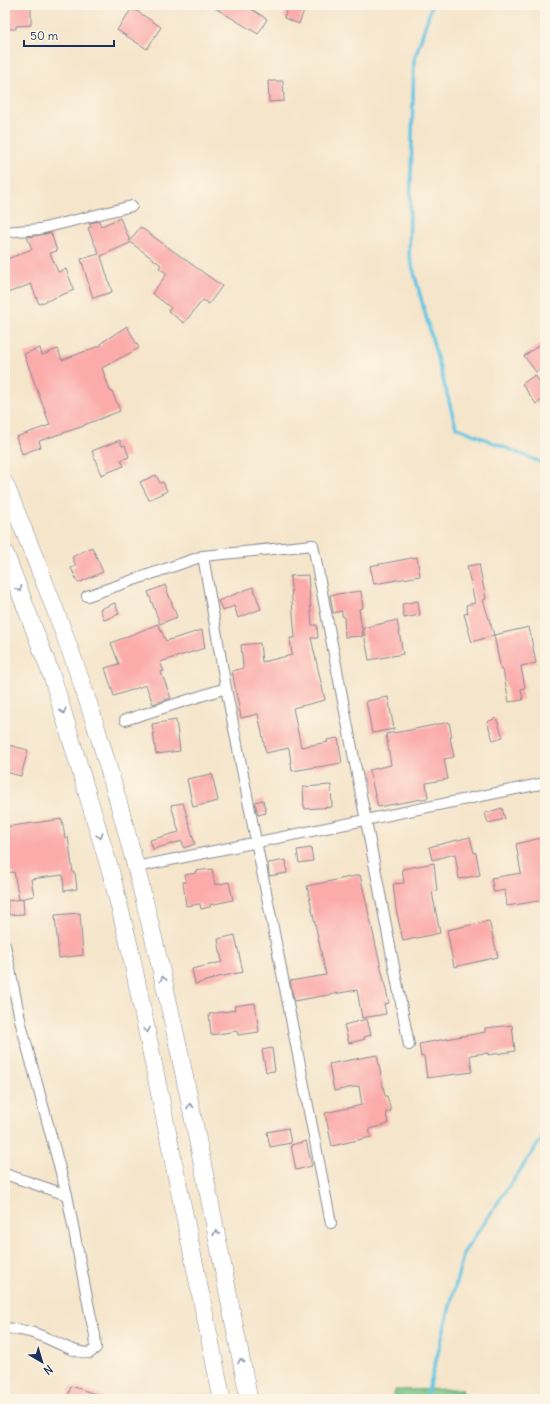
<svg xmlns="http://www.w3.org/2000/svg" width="550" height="1404" viewBox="0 0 550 1404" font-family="Delius,sans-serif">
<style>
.green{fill:#7ac786;stroke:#4a7b72}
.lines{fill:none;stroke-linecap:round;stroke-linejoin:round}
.stream{stroke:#64c5e3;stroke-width:3.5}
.building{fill:#fbabaa}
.minor-casing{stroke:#888a94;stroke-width:12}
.primary-casing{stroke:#888a94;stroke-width:18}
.minor{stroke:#fff;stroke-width:10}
.primary{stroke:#fff;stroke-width:17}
.oneway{stroke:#8d97ae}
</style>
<rect width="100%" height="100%" fill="#fcf5e5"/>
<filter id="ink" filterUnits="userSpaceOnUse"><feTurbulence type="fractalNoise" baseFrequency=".025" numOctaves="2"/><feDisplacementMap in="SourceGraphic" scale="8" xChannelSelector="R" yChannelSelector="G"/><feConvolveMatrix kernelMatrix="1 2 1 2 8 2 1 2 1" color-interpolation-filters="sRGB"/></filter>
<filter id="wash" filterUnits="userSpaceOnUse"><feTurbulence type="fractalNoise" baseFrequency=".012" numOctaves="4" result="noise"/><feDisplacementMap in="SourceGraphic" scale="16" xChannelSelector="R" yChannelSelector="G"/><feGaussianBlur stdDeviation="0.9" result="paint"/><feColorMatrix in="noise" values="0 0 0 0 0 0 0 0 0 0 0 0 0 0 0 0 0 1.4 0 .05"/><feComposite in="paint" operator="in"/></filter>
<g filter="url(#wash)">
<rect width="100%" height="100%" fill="#f5e5cb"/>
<polygon class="green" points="462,1389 465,1399 393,1399 395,1390"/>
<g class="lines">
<g class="stream">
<polyline points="432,5 414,61 409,254 456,427 545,464"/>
<polyline points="426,1399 464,1252 545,1134"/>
</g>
</g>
<g id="blocks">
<g class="building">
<polygon points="20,5 31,5 31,25 16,26 16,29 5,29 5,7 20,6"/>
<polygon points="210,5 245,5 267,19 258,34"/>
<polygon points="288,5 297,5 305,8 299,24 284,18"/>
<polygon points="132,8 161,27 147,49 117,30"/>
<polygon points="268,81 283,81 284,101 269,102"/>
<polygon points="120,218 130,241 140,227 222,286 209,304 203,300 184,323 168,311 171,308 152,293 167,274 159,268 161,265 130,242 130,243 101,256 112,292 93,298 81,259 99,254 89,231 88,228 91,227 89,223 99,221 101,226"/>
<polygon points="51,233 57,251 50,253 58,272 66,269 74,290 39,304 31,284 5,294 5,260 32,249 27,237"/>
<polygon points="127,326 139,348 102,368 110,391 112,391 120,411 84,425 84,426 39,441 41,447 22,454 16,437 50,425 24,354 40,348 42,355 58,349 62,360 102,345 101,343"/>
<polygon points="545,341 545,366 536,372 524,356"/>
<polygon points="535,375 545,390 545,398 536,404 522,384"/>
<polygon points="120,440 122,446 125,445 129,457 121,460 124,466 101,475 92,451"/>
<polygon points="156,475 160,483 163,482 167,491 149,500 140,482"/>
<polygon points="92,547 103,572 78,583 71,568 76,566 72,557"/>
<polygon points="417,557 420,576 374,584 370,566"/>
<polygon points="479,564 486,599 483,600 494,635 472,642 464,614 468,613 466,605 475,603 467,566"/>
<polygon points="308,575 312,625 317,625 318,638 311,638 325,700 293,708 301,747 328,742 327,740 338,738 342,763 292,771 289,748 266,753 258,714 241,718 232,671 243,668 241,645 260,643 262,662 292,655 290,638 295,638 290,576"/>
<polygon points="165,585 177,617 160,624 148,592"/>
<polygon points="253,587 261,609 238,618 234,606 223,611 218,601"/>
<polygon points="361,591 363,608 359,609 363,636 345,637 344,616 342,616 342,611 333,613 330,595"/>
<polygon points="418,601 420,615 404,618 402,604"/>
<polygon points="115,603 119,614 104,620 100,609"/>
<polygon points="397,620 403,654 369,660 363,628"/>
<polygon points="158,624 166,641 202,630 205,648 160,662 164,671 161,672 171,698 153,704 146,685 114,696 105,668 119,664 111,643"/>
<polygon points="529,627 536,663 521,666 525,688 521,689 523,700 509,702 503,670 501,670 494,635"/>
<polygon points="388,697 394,729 372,733 366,701"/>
<polygon points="496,718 503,737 493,740 487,722"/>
<polygon points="176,720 180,751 156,754 152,724"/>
<polygon points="449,722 452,737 450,737 454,757 444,759 448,779 426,783 428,798 378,807 369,770 391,765 386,734 405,731"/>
<polygon points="5,744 28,750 21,776 5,772"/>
<polygon points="212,774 218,801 193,807 187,779"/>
<polygon points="331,785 332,807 305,809 305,807 304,807 303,787"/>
<polygon points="263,800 266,813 258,815 255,802"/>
<polygon points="183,803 195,844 184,848 182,841 153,849 150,840 179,832 171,805"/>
<polygon points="502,808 505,819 488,823 485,813"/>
<polygon points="62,819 65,838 68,837 73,873 75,873 77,889 64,891 63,875 31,879 34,896 19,899 14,872 5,873 5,827"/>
<polygon points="470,837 474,853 476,853 480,875 459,879 455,854 432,860 429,847"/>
<polygon points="545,837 545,900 507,906 505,890 494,892 491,878 521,873 516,844"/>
<polygon points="311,848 313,861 299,863 297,850"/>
<polygon points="286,860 287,873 269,876 268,863"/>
<polygon points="434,863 437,891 432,892 440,933 403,941 396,909 393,884 404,883 402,869"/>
<polygon points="212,869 215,885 229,882 233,900 210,905 210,907 201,909 200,904 186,906 183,882 186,882 185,875 196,873 195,871"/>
<polygon points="360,875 389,1003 384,1004 386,1014 362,1018 357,990 294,1001 290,981 326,975 307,886"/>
<polygon points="23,899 24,914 9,915 7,901"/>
<polygon points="80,913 83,955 59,958 55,915"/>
<polygon points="489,921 498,957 454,967 447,930"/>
<polygon points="235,935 243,972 214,978 214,979 195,984 192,969 222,962 218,939"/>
<polygon points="255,1003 259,1032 238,1035 237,1031 211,1035 209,1014 235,1010 234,1006"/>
<polygon points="367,1019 371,1035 364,1037 365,1039 349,1043 344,1025"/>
<polygon points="512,1025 515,1051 488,1055 488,1053 470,1055 472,1072 427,1078 424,1056 421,1057 419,1044 485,1032 485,1028"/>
<polygon points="272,1048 275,1071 266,1072 262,1050"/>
<polygon points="377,1055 385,1096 387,1096 391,1111 386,1112 388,1124 369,1129 371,1137 332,1146 325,1113 362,1105 359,1086 334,1091 329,1064"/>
<polygon points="288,1128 291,1143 270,1147 267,1132"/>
<polygon points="306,1141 312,1166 296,1170 291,1145"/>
<polygon points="71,1386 104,1397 104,1399 67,1399"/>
</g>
</g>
</g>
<g filter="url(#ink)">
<use href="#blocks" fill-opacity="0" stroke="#888a94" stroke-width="1"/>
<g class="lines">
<defs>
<g id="minor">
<polyline points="5,232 40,229 132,206"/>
<polyline points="203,556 226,688 331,1223"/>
<polyline points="87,596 203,556 313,545 409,1045"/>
<polyline points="125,720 226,688"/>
<polyline points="136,867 545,783"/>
<path d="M5,945l16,79 46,171 24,123 4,17 1,13 -6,5c-18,0 -34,-12 -51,-18 -11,-4 -22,-6 -34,-7"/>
<polyline points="5,1174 67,1195"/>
</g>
<g id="primary">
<path d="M5,484c33,81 66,162 92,246 68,219 107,445 152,669"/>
<polyline points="5,553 53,679 111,873 130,949 222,1399"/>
</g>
</defs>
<use href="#minor" class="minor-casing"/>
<use href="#primary" class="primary-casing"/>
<use href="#minor" class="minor"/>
<use href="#primary" class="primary"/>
</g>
<defs><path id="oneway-chevron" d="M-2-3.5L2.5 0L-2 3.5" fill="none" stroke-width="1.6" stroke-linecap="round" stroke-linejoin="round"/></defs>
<g class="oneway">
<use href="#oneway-chevron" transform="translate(19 589) rotate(68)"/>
<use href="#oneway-chevron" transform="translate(63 711) rotate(73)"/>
<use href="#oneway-chevron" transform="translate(100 836) rotate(73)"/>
<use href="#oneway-chevron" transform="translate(163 979) rotate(-103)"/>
<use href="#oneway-chevron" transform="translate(147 1030) rotate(79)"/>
<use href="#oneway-chevron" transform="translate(190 1106) rotate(-101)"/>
<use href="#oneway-chevron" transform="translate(216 1233) rotate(-101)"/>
<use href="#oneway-chevron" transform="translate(241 1361) rotate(-101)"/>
</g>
</g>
<rect width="550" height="1404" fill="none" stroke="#fcf5e5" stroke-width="20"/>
<g transform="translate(42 1362) rotate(142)" stroke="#fcf5e5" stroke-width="3" paint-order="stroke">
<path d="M0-3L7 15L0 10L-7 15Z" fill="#1b2f5e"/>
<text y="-6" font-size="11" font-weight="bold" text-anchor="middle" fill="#1b2f5e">N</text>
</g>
<path d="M24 40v6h90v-6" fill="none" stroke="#1b2f5e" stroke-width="2"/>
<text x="30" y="40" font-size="12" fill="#1b2f5e" stroke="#fcf5e5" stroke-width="3" paint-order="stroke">50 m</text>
</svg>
